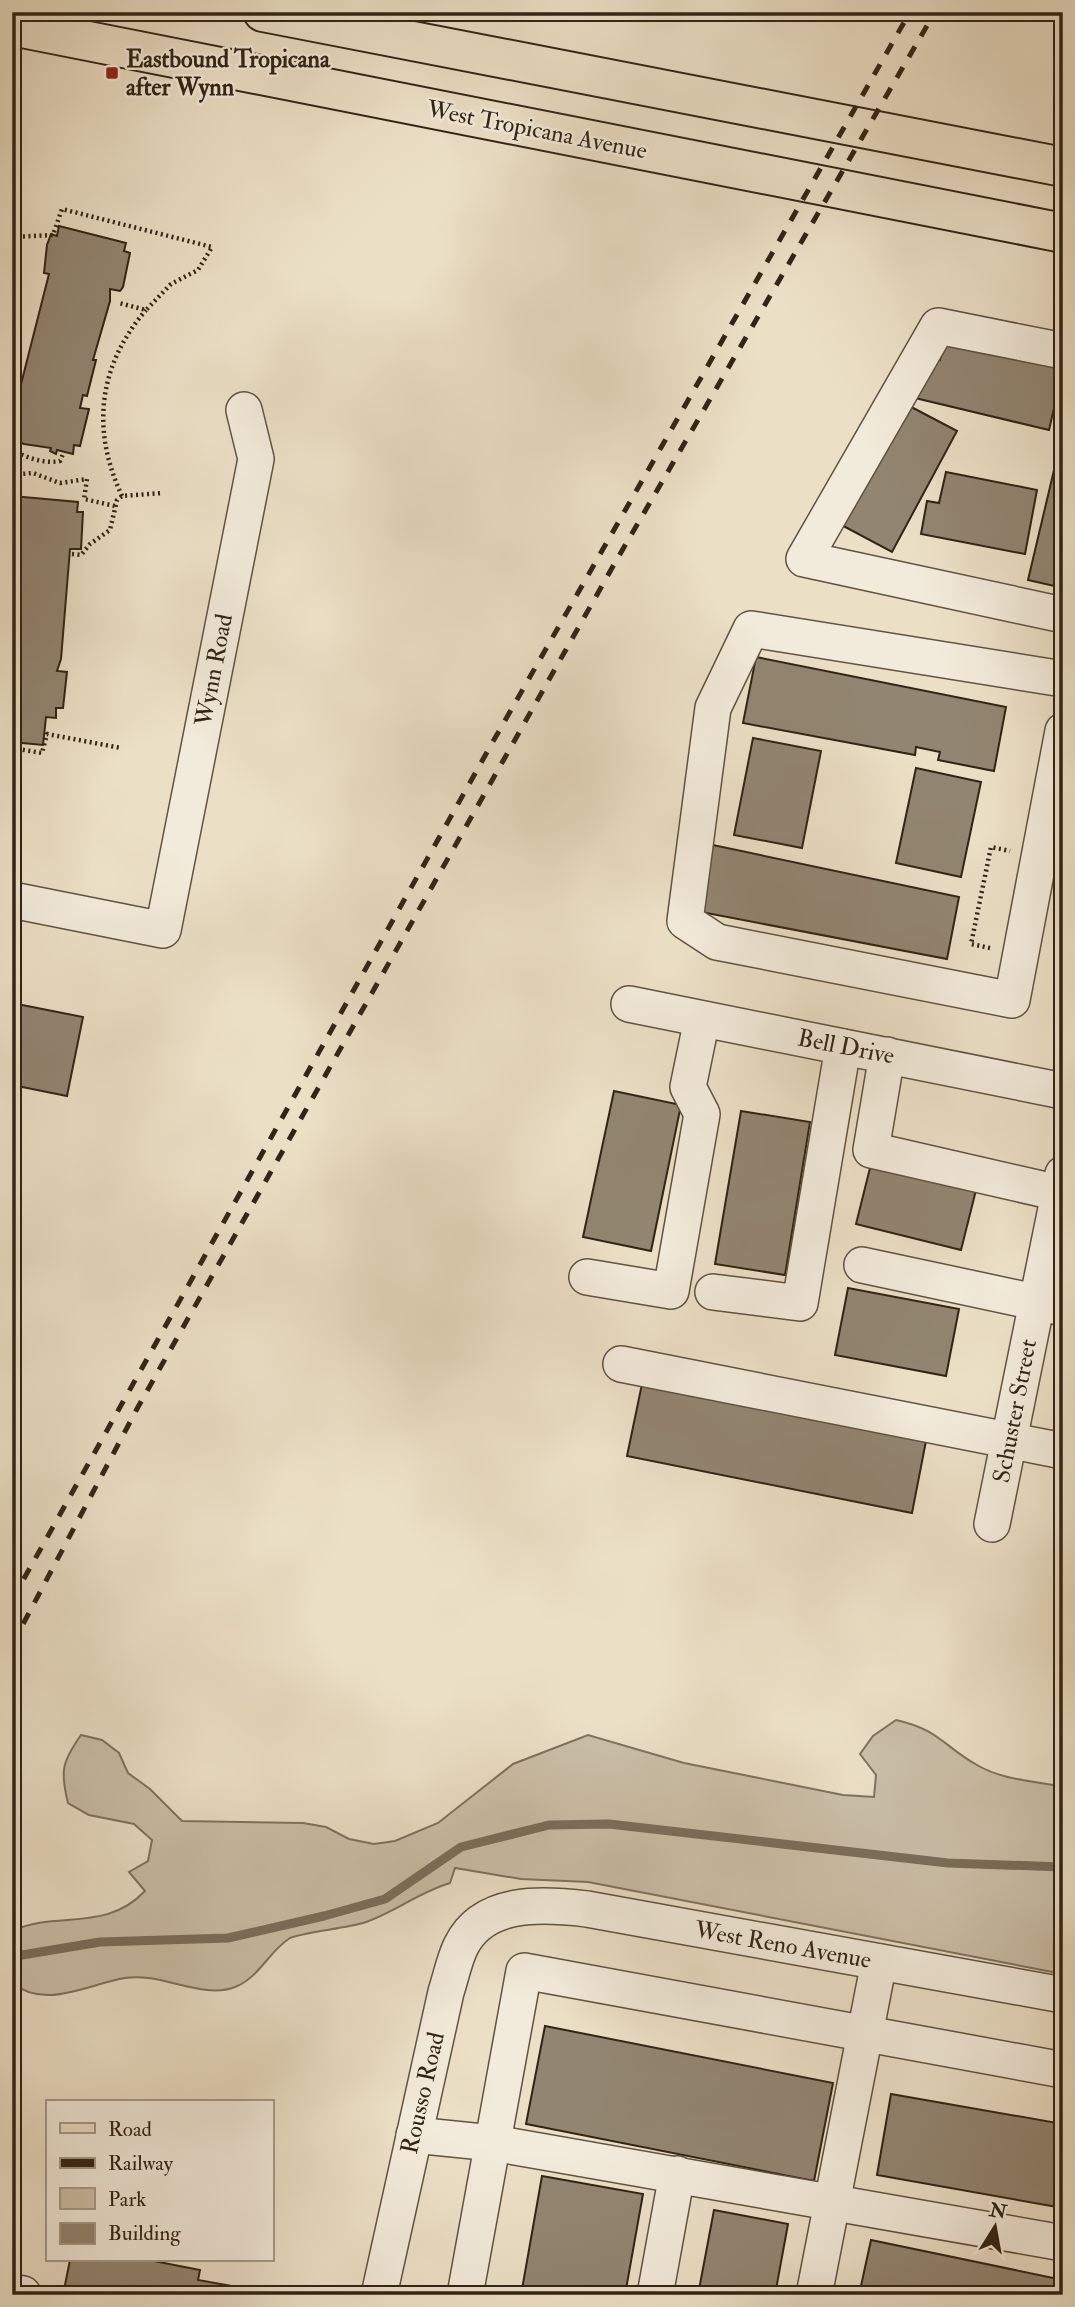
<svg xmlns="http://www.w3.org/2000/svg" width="1075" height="2307" viewBox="0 0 1075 2307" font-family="'IM FELL Double Pica',serif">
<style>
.green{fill:#cbbfa8;stroke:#7e725e;stroke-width:2}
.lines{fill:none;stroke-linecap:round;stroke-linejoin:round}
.stream{stroke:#7b6e5b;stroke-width:9}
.building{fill:#928571;stroke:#312415;stroke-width:2}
.minor-casing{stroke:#605341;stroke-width:38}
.major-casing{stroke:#312415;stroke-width:42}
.path{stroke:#312415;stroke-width:4.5;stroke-dasharray:2 3.5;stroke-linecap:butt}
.minor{stroke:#f2eada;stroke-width:35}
.major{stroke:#ebdfc6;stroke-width:38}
.rail{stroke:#312415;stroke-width:5;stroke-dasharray:12 12;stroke-linecap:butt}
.poi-dot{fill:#8f2418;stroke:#f2eada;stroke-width:2.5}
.labels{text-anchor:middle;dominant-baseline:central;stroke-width:5;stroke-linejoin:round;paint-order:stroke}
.poi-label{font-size:24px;font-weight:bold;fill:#312415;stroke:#f2eada;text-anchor:start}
.street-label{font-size:24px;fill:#312415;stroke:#f2eada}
</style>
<rect width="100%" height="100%" fill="#ebdfc6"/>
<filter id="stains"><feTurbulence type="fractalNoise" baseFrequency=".00286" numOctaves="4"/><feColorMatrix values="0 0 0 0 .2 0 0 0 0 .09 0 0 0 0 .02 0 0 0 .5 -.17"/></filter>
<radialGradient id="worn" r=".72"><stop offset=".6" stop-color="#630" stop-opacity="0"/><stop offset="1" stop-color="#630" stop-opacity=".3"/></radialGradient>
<path class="green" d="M896,1720c44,10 47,26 81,45 25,15 58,16 86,22v148l-6,4 6,2v33l-475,-92 -67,-3 -66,-11 -5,15c-33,10 -56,30 -87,40 -17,5 -63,10 -73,15 -21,13 -31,40 -55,49 -32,13 -74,-15 -110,-9 -37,6 -79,32 -113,5v-52c46,-21 93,2 133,-40l-16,-19 19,-11 4,-21 -18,-16 -45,-9 -21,-12c-8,-32 -6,-41 13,-68l21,5 17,13 9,20 22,16 32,32 121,2 23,4 23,12 25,5 21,-3 43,-18 75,-59 75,-29 96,28 159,32 31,2 2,-22 -16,-21 13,-18z"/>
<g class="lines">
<polyline class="stream" points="22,1955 100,1942 228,1938 324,1916 385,1899 461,1847 549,1825 609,1824 948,1863 1063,1867"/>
</g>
<g class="building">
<polygon points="59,226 126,243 124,251 130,253 123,287 120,291 110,289 110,301 93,360 96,360 87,396 83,395 80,408 89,409 80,446 74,445 73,454 57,450 56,454 50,451 51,448 24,444 12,439 12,390 19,392 49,274 44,273 47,245 51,234 57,236"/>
<polygon points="945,338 1063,366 1063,397 1057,395 1049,430 915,398 926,356 940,360"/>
<polygon points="898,400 957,431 892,552 834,521"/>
<polygon points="1063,432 1063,588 1028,580"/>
<polygon points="946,472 1037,490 1025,554 921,534 927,501 939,503"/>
<polygon points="12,496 78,502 77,512 83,512 81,549 70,549 61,659 57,671 67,672 63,708 56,708 56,718 46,717 43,745 12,742"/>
<polygon points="756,657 1006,707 994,771 938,760 940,752 916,747 915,755 743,723"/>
<polygon points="753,738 821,751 802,848 734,835"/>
<polygon points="916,768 981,782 961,877 896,863"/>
<polygon points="708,844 959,897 947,959 696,911"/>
<polygon points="12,1003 83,1017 67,1096 12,1085"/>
<polygon points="614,1091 681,1105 651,1251 583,1237"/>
<polygon points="741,1111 810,1122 785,1275 715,1264"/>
<polygon points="871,1164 976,1190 961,1250 856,1224"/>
<polygon points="848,1288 959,1309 946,1376 835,1355"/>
<polygon points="642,1384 926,1441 912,1513 627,1456"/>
<polygon points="545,2026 833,2083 814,2181 526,2124"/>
<polygon points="891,2094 1063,2124 1063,2208 877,2175"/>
<polygon points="542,2176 643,2194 625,2295 521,2295"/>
<polygon points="714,2210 788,2224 775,2295 698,2295"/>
<polygon points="871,2240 1063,2280 1063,2295 859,2295"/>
<polygon points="70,2260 149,2260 200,2270 198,2280 232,2286 230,2295 63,2295"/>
</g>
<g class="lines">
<defs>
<g id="minor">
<polyline points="1063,351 938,326 804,559 1063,615"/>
<polyline points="1063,679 751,629 713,708 685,921 717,942 1012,1000 1063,731"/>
<polyline points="12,900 163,930 256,459 244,410"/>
<polyline points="629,1004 1063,1091"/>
<polyline points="887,1055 871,1150 1059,1193"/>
<polyline points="862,1265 1063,1308"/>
<polyline points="587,1277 671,1291 702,1114 688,1087 702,1019"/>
<polyline points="713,1292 800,1303 843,1047"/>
<polyline points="621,1364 1063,1451"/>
<polyline points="992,1524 1063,1174"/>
<polyline points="414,2135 493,2143 1063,2243"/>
<polyline points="12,2292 23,2294"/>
<path d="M379,2295l67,-303c5,-15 8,-32 15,-46 23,-47 84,-42 126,-37l476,86"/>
<polyline points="465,2295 524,1971 1063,2070"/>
<polyline points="655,2295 677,2174"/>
<polyline points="814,2295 879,1962"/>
</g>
<g id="major">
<polyline points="263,12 1063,167"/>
<polyline points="12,26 1063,233"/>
</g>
</defs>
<use href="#minor" class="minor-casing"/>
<use href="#major" class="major-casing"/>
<g class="path">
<polyline points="12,237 53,235 62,209 212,247 198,270 171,284 146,310 119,303"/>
<path d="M12,449c13,9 33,15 48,12l3,-7"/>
<polyline points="12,468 21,474"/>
<polyline points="12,485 21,474 33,473 60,483 87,479 84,499 115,506"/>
<path d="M122,496c-31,-66 -24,-130 24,-186"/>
<polyline points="72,554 81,555 90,544 110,530 117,500 122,496 162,493"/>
<polyline points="12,748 42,753 47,734 121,748"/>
<polyline points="990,948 971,944 991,847 1010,851"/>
</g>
<use href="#minor" class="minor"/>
<use href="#major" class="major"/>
<g class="rail">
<polyline points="12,1600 491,745 910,12"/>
<polyline points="12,1645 138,1407 616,561 935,12"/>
</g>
</g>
<rect class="poi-dot" x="105" y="66" width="14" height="14" rx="3.5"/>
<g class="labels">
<g class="poi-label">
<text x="126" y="59">Eastbound Tropicana<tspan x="126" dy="28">after Wynn</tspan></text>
</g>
<g class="street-label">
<text transform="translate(537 130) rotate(11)">West Tropicana Avenue</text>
<text transform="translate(214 670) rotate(-79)">Wynn Road</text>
<text transform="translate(846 1047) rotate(11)">Bell Drive</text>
<text transform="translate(1015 1411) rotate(-79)">Schuster Street</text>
<text transform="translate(783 1945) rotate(10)">West Reno Avenue</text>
<text transform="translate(423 2093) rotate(-77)">Rousso Road</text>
</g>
</g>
<rect width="1075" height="2307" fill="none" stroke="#ebdfc6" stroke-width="42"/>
<rect x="14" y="14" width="1047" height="2279" fill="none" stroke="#312415" stroke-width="3.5"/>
<rect x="21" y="21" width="1033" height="2265" fill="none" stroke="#312415" stroke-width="2"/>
<rect x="46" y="2100" width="228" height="161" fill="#f2eada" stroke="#a59b8b" stroke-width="2"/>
<rect x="60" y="2123" width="35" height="10" fill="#ebdfc6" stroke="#a59b8b" stroke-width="2"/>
<text x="108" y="2136" font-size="21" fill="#312415">Road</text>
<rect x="60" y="2158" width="35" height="10" fill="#312415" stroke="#a59b8b" stroke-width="2"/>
<text x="108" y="2170" font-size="21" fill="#312415">Railway</text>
<rect x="60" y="2188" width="35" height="21" fill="#cbbfa8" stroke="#a59b8b" stroke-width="2"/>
<text x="108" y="2206" font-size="21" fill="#312415">Park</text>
<rect x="60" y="2223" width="35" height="21" fill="#928571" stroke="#a59b8b" stroke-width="2"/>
<text x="108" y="2240" font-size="21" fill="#312415">Building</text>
<g transform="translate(995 2227) rotate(11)" stroke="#f2eada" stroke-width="5" paint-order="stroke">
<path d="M0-5L12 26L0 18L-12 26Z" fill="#312415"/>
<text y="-10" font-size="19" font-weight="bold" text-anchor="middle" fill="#312415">N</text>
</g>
<rect width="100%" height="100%" filter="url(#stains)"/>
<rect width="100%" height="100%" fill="url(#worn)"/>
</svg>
